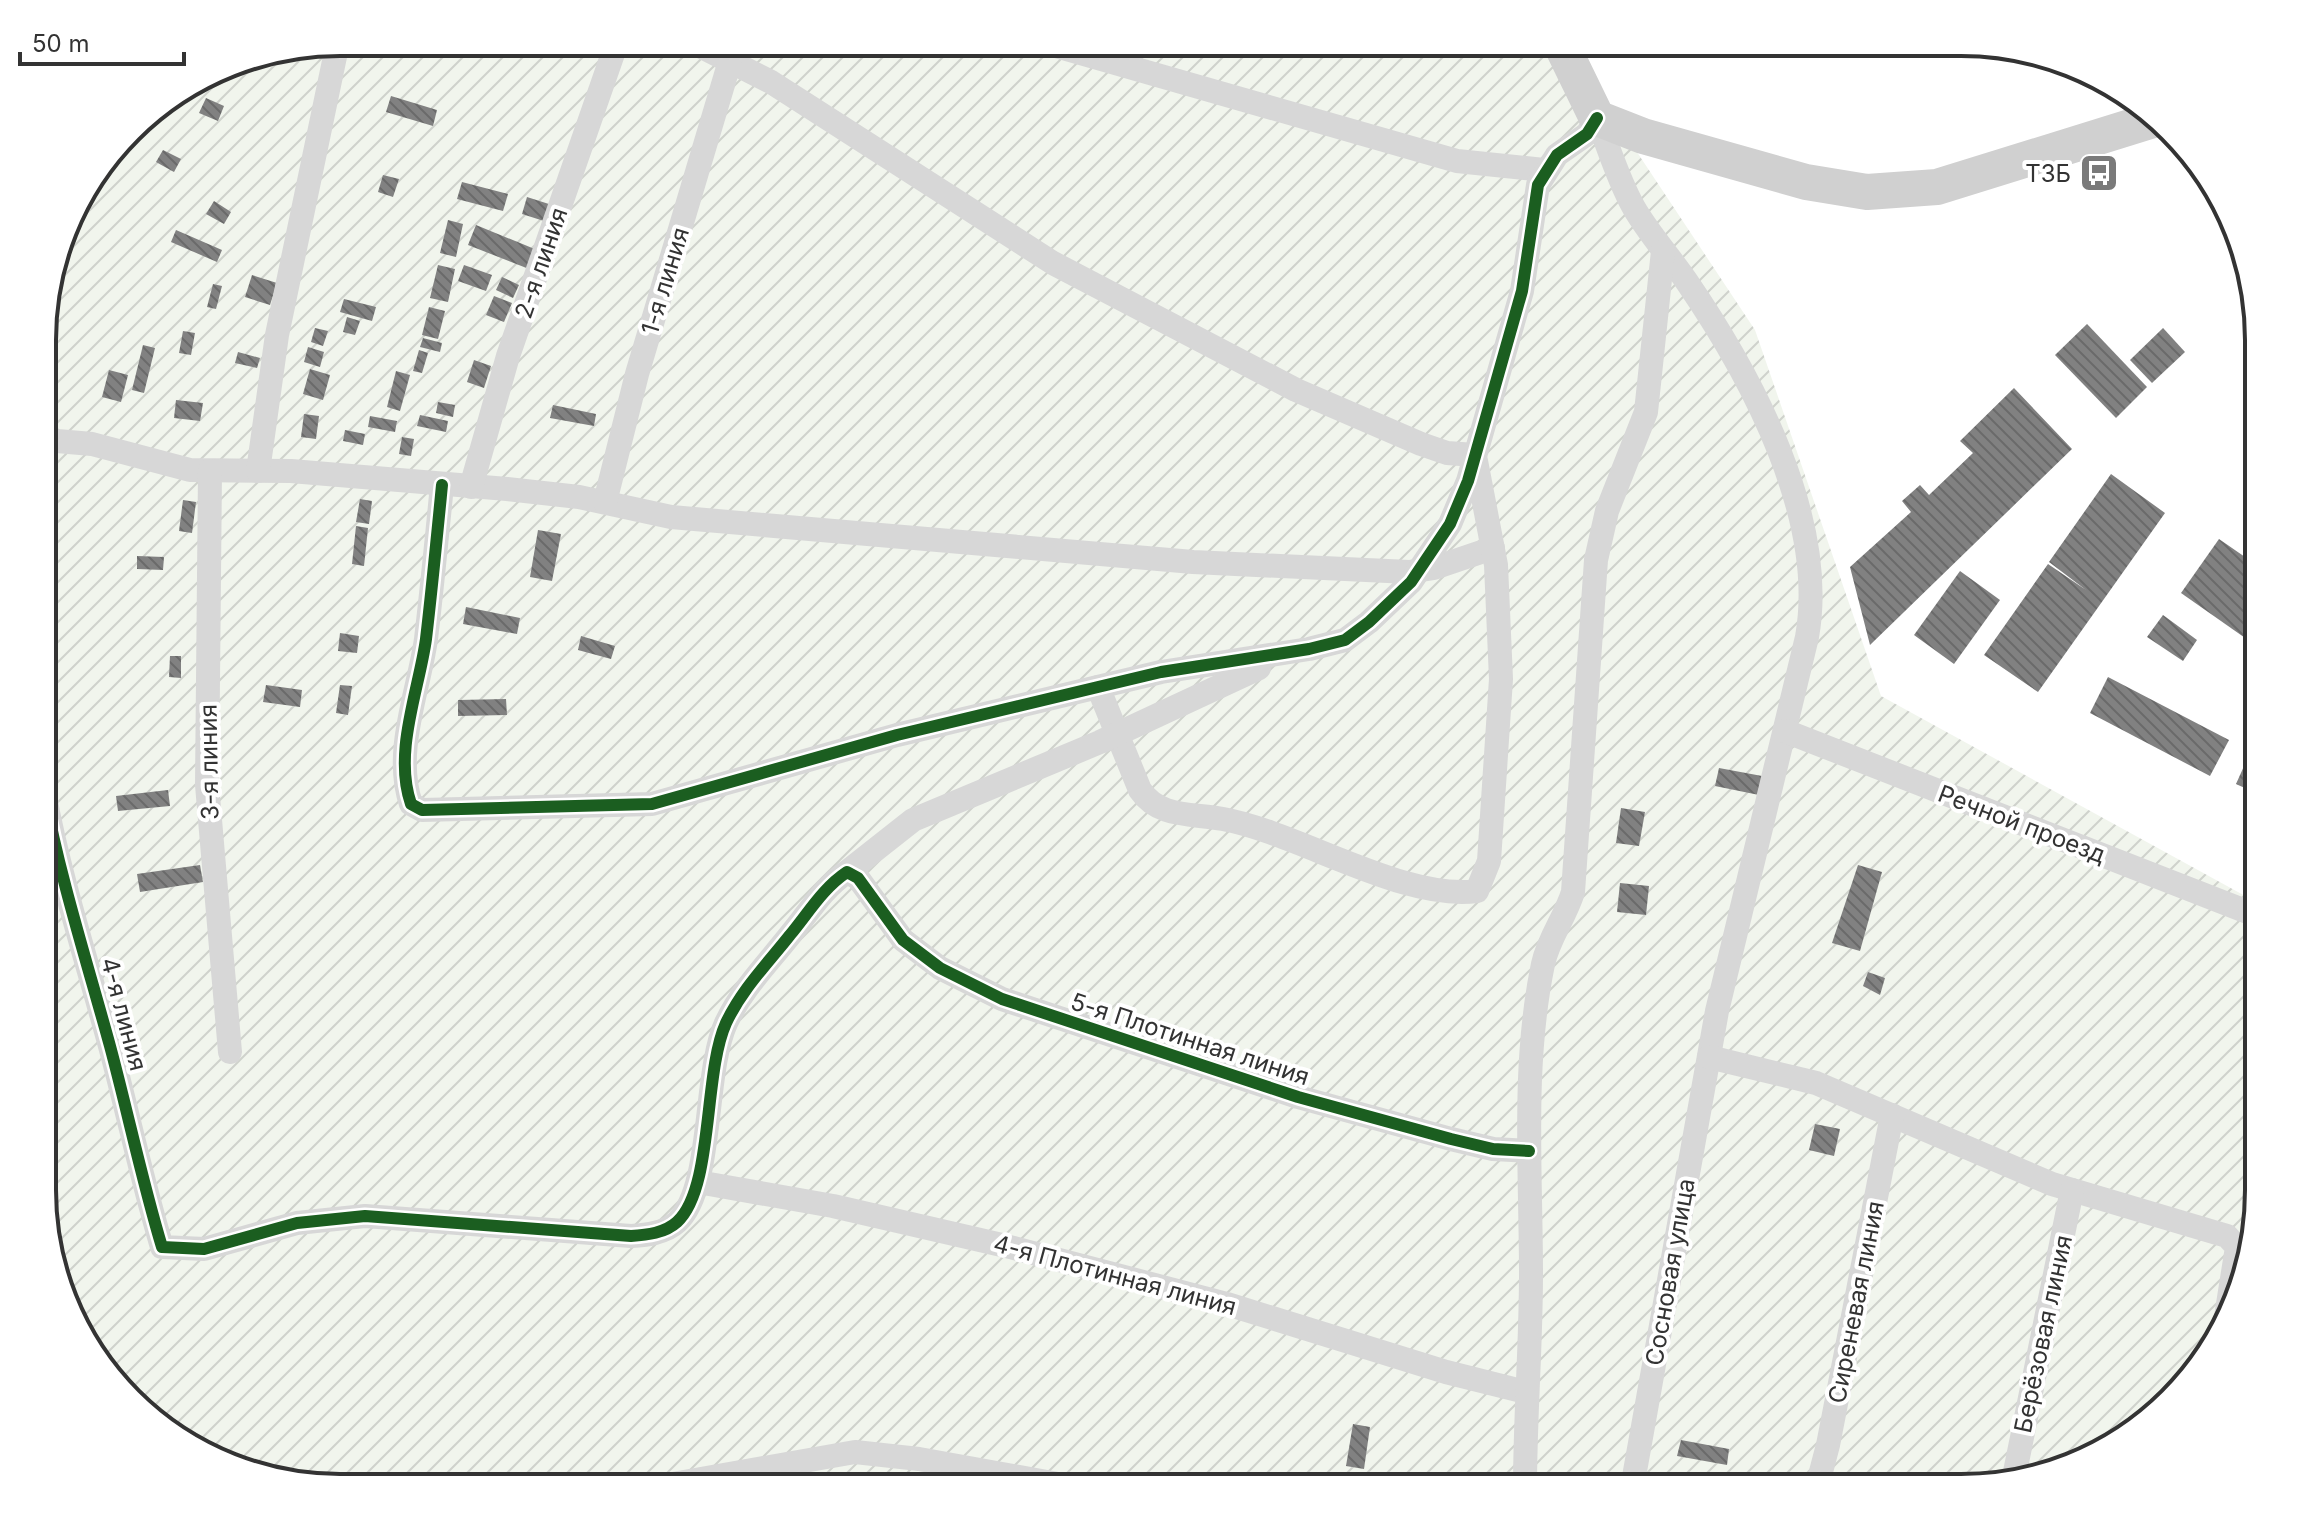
<svg xmlns="http://www.w3.org/2000/svg" width="2301" height="1530" viewBox="0 0 2301 1530" font-family="Inter,sans-serif">
<style>
.garden{fill:url(#garden-furrows)}
.building{fill:url(#building-back-hatch)}
.lines{fill:none;stroke-linecap:round;stroke-linejoin:round}
.street{stroke:#d7d7d7;stroke-width:24}
.secondary{stroke:#d0d0d0;stroke-width:36}
.cycleway-casing{stroke:#fff;stroke-width:17}
.cycleway{stroke:#1b5e20;stroke-width:12}
.labels{text-anchor:middle;dominant-baseline:central;stroke-width:8;stroke-linejoin:round;paint-order:stroke}
.poi-label{font-size:24px;fill:#333;stroke:#fff;text-anchor:end}
.street-label{font-size:24px;fill:#333;stroke:#fff}
.rim{fill:none;stroke:#333;stroke-width:4}
</style>
<defs>
<pattern id="garden-furrows" width="10" height="10" patternUnits="userSpaceOnUse" patternTransform="scale(2)"><rect width="10" height="10" fill="#f1f5ed"/><path d="M-1 1l2-2M0 10L10 0M9 11l2-2" fill="none" stroke="#cfd2cc"/></pattern>
<pattern id="building-back-hatch" width="6" height="6" patternUnits="userSpaceOnUse" patternTransform="scale(2)"><rect width="6" height="6" fill="#818181"/><path d="M-1 5l2 2M0 0l6 6M5-1l2 2" fill="none" stroke="#6a6a6a"/></pattern>
</defs>
<rect width="100%" height="100%" fill="#fff"/>
<polygon class="garden" points="340,42 1564,42 1755,330 1881,696 2258,903 2258,1209 2243,1287 2209,1356 2110,1448 1980,1487 339,1488 244,1472 174,1438 82,1340 44,1229 44,301 73,208 143,116 226,64"/>
<g class="building">
<polygon points="391,96 437,110 433,126 386,112"/>
<polygon points="206,98 224,106 218,121 199,113"/>
<polygon points="163,150 181,159 174,172 156,162"/>
<polygon points="383,175 399,179 393,197 378,192"/>
<polygon points="462,182 508,194 503,211 457,199"/>
<polygon points="527,197 552,205 547,222 522,214"/>
<polygon points="214,201 231,212 224,224 206,214"/>
<polygon points="448,220 463,224 456,257 440,253"/>
<polygon points="476,225 537,250 529,269 468,245"/>
<polygon points="176,230 222,250 217,262 171,242"/>
<polygon points="438,265 455,269 448,302 430,298"/>
<polygon points="464,265 492,275 486,291 458,281"/>
<polygon points="252,275 277,283 270,305 245,297"/>
<polygon points="502,277 519,285 513,298 496,290"/>
<polygon points="213,284 222,286 216,309 207,307"/>
<polygon points="494,296 512,303 504,322 486,315"/>
<polygon points="344,299 376,307 372,321 340,312"/>
<polygon points="429,307 445,311 438,339 422,335"/>
<polygon points="347,317 360,321 355,335 343,332"/>
<polygon points="2087,324 2147,387 2116,418 2055,355"/>
<polygon points="315,328 328,331 323,346 311,342"/>
<polygon points="2163,328 2185,352 2152,383 2130,360"/>
<polygon points="183,331 195,333 191,355 179,353"/>
<polygon points="423,338 442,343 440,352 420,347"/>
<polygon points="143,345 155,348 144,393 132,390"/>
<polygon points="308,347 324,352 320,367 304,362"/>
<polygon points="419,350 428,353 422,373 413,371"/>
<polygon points="238,352 260,358 257,368 235,363"/>
<polygon points="474,360 491,366 484,388 467,382"/>
<polygon points="310,369 330,375 323,400 303,394"/>
<polygon points="109,370 128,375 121,402 102,397"/>
<polygon points="396,371 410,375 400,411 387,407"/>
<polygon points="2014,388 2072,449 1870,645 1850,567 1911,512 1902,501 1920,485 1929,495 1973,453 1960,441"/>
<polygon points="176,400 203,403 200,421 174,418"/>
<polygon points="438,402 455,405 453,417 436,413"/>
<polygon points="553,405 596,414 594,426 550,418"/>
<polygon points="304,414 319,416 316,439 301,437"/>
<polygon points="420,415 448,421 446,432 417,426"/>
<polygon points="370,416 397,421 395,432 368,427"/>
<polygon points="345,430 365,434 363,445 343,441"/>
<polygon points="402,437 414,439 411,456 399,454"/>
<polygon points="2111,474 2165,513 2038,692 1984,655 2048,564 2086,590 2049,562"/>
<polygon points="360,499 372,501 369,524 356,522"/>
<polygon points="183,500 196,502 192,533 179,531"/>
<polygon points="356,526 368,528 364,566 352,564"/>
<polygon points="538,530 561,534 552,581 530,577"/>
<polygon points="2219,539 2258,566 2258,647 2181,593"/>
<polygon points="137,556 164,557 163,570 137,569"/>
<polygon points="1960,571 2000,600 1954,664 1914,635"/>
<polygon points="466,607 520,618 517,634 463,624"/>
<polygon points="2163,615 2197,640 2183,661 2147,637"/>
<polygon points="340,633 359,636 357,653 338,651"/>
<polygon points="581,636 615,646 611,659 578,650"/>
<polygon points="170,656 181,656 181,678 169,677"/>
<polygon points="2108,677 2229,740 2210,776 2090,713"/>
<polygon points="266,685 302,690 300,707 263,702"/>
<polygon points="340,685 352,686 348,715 336,713"/>
<polygon points="506,699 507,715 458,716 458,700"/>
<polygon points="2253,746 2258,749 2258,794 2236,784"/>
<polygon points="1719,768 1762,776 1759,795 1715,786"/>
<polygon points="168,790 170,806 118,811 116,796"/>
<polygon points="1621,808 1645,812 1639,846 1616,843"/>
<polygon points="200,865 203,882 140,892 137,874"/>
<polygon points="1858,865 1882,872 1860,951 1832,943"/>
<polygon points="1620,883 1649,886 1646,915 1617,912"/>
<polygon points="1868,972 1885,978 1880,995 1863,986"/>
<polygon points="1815,1124 1840,1129 1834,1156 1809,1150"/>
<polygon points="1353,1424 1370,1427 1364,1469 1346,1466"/>
<polygon points="1681,1440 1729,1449 1727,1465 1677,1456"/>
</g>
<g class="lines">
<g class="street">
<polyline points="692,42 771,82 1053,263 1296,390 1421,444 1447,453 1475,455"/>
<polyline points="1042,42 1457,161 1544,170"/>
<path d="M1597,118c12,30 21,62 37,90 15,26 36,49 53,74 65,95 141,237 120,355l-90,374 -85,477"/>
<polyline points="44,436 57,441 92,444 190,470 291,471 507,489 579,497 671,517 1193,562 1409,572 1434,568 1493,548"/>
<polyline points="210,471 207,785 230,1052"/>
<polyline points="258,471 277,335 338,42"/>
<path d="M442,485c-5,51 -10,103 -16,154 -7,51 -33,113 -15,165l11,6 230,-6 245,-69 201,-48 63,-15 148,-23 36,-9 24,-18 42,-40 39,-58 18,-43 54,-190 16,-106 19,-30 30,-21 10,-16"/>
<polyline points="471,487 508,356 617,42"/>
<polyline points="605,502 637,374 730,61"/>
<path d="M1098,687l42,103c19,28 51,23 83,29 76,14 180,82 254,72l12,-30 12,-182 -5,-114 -20,-104"/>
<polyline points="1785,731 2258,916"/>
<path d="M44,792c16,86 43,170 66,254 18,67 32,135 52,201l42,2 93,-26 68,-7 266,20c16,-1 34,-3 46,-14 37,-34 26,-148 49,-199 16,-34 42,-60 64,-88 19,-23 33,-47 57,-63l11,6 45,62 37,28 62,31 296,98 153,42 42,10 36,2"/>
<polyline points="847,872 913,820 1100,742 1259,668"/>
<polyline points="1709,1057 1816,1083 2052,1184 2227,1236 2237,1247 2225,1323"/>
<polyline points="698,1182 833,1206 1006,1246 1227,1304 1446,1372 1526,1392"/>
<polyline points="2014,1477 2072,1190"/>
<polyline points="1817,1487 1828,1445 1892,1115"/>
<polyline points="650,1488 855,1452 919,1459 1080,1488"/>
<path d="M1525,1488c0,-72 6,-142 6,-214 0,-102 -9,-209 12,-310 6,-27 22,-46 30,-72l23,-332 11,-49 39,-99 17,-161"/>
</g>
<polyline class="secondary" points="1560,42 1597,118 1643,136 1806,182 1867,192 1937,187 2153,120"/>
<defs>
<g id="cycleway">
<path d="M442,485c-5,51 -10,103 -16,154 -7,51 -33,113 -15,165l11,6 230,-6 245,-69 201,-48 63,-15 148,-23 36,-9 24,-18 42,-40 39,-58 18,-43 54,-190 16,-106 19,-30 30,-21 10,-16"/>
<path d="M44,792c16,86 43,170 66,254 18,67 32,135 52,201l42,2 93,-26 68,-7 266,20c16,-1 34,-3 46,-14 37,-34 26,-148 49,-199 16,-34 42,-60 64,-88 19,-23 33,-47 57,-63l11,6 45,62 37,28 62,31 296,98 153,42 42,10 36,2"/>
</g>
</defs>
<use href="#cycleway" class="cycleway-casing"/>
<use href="#cycleway" class="cycleway"/>
</g>
<defs>
<symbol id="bus-square" viewBox="-11 -11 22 22"><rect x="-9" y="-9" width="18" height="18" rx="4" fill="#7a7a7a" stroke="#fff"/><path d="M-5-6H5V4H4V6H2V4H-2V6H-4V4H-5ZM-3.5-4V0h7V-4ZM-3.5 1.2v1.5H-2V1.2ZM2 1.2v1.5H3.5V1.2Z" fill="#fff"/></symbol>
</defs>
<g fill-rule="evenodd">
<use href="#bus-square" x="2077" y="151" width="44" height="44"/>
</g>
<g class="labels">
<g class="poi-label">
<text x="2071" y="173">ТЗБ</text>
</g>
<g class="street-label">
<text transform="translate(541 263) rotate(-71)">2-я линия</text>
<text transform="translate(665 281) rotate(-73)">1-я линия</text>
<text transform="translate(209 762) rotate(-91)">3-я линия</text>
<text transform="translate(2022 824) rotate(21)">Речной проезд</text>
<text transform="translate(124 1014) rotate(75)">4-я линия</text>
<text transform="translate(1190 1039) rotate(18)">5-я Плотинная линия</text>
<text transform="translate(1670 1272) rotate(-80)">Сосновая улица</text>
<text transform="translate(1115 1275) rotate(15)">4-я Плотинная линия</text>
<text transform="translate(1856 1302) rotate(-79)">Сиреневая линия</text>
<text transform="translate(2043 1334) rotate(-78)">Берёзовая линия</text>
</g>
</g>
<path d="M0 0H2301V1530H0ZM340 56H1961A284 284 0 0 1 2245 340V1190A284 284 0 0 1 1961 1474H340A284 284 0 0 1 56 1190V340A284 284 0 0 1 340 56Z" fill="#fff" fill-rule="evenodd"/>
<path class="rim" d="M340 56H1961A284 284 0 0 1 2245 340V1190A284 284 0 0 1 1961 1474H340A284 284 0 0 1 56 1190V340A284 284 0 0 1 340 56Z"/>
<path d="M20 52v12h164v-12" fill="none" stroke="#333333" stroke-width="4"/>
<text x="32" y="52" font-size="24" fill="#333333" stroke="#ffffff" stroke-width="6" paint-order="stroke">50 m</text>
</svg>
